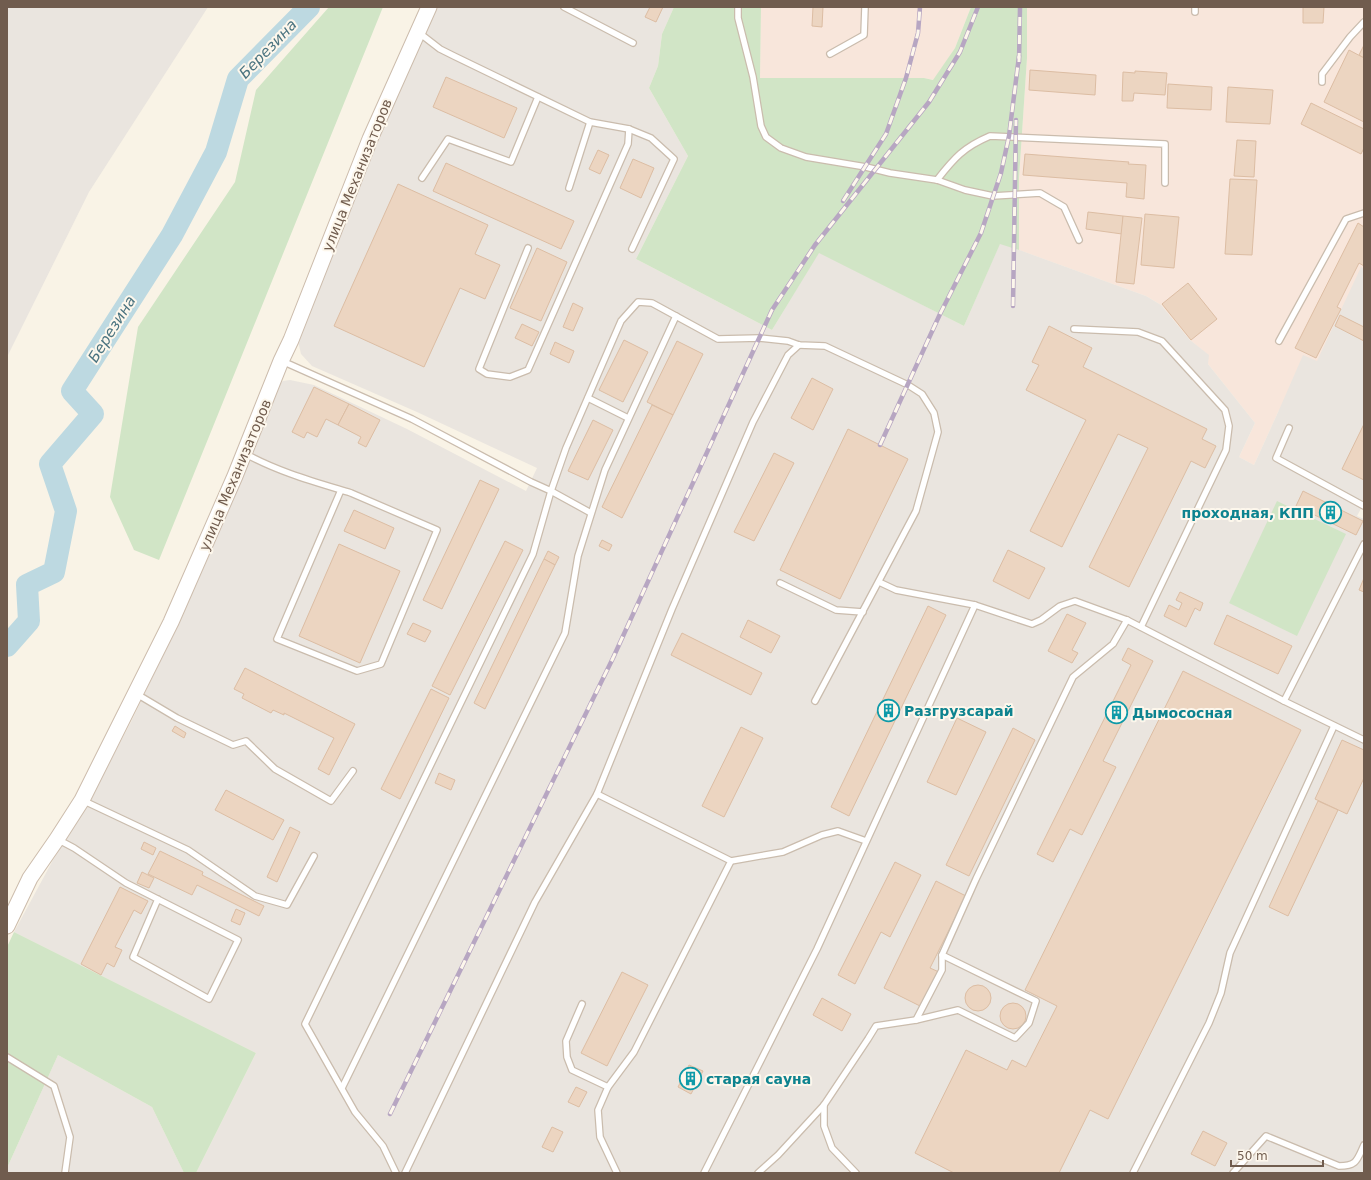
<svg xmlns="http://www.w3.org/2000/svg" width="1371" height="1180" viewBox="0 0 1371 1180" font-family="'DejaVu Sans',sans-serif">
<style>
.commercial{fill:#f8e6db}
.industrial{fill:#eae5df}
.green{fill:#d1e5c6}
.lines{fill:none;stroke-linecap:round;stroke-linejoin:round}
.river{stroke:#bdd9e1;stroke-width:22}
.building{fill:#ecd5c1;stroke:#dcbda3}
.lane-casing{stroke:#cabcad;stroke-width:8}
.secondary-casing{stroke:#ccbcac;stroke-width:17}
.lane{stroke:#fff;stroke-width:5.5}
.secondary{stroke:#fff;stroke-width:15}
.rail-casing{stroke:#b7a6c2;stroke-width:4.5}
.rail{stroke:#fdf7ec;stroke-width:3;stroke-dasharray:9;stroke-linecap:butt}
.labels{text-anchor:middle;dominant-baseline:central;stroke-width:4;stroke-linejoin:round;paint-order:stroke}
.street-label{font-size:14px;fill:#705c4e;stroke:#fdf7ec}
.culture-label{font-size:14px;font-weight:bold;fill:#0d838f;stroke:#fdf7ec;text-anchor:start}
.water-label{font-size:15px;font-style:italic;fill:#4b7480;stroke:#fdf7ec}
</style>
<rect width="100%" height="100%" fill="#f9f3e6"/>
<g class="commercial">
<polygon points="761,7 971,7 955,48 934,80 924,78 760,78"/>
<polygon points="1027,7 1364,7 1364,489 1279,410 1254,465 1239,457 1255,423 1208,364 1208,355 1190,340 1161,305 1146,296 1019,250 1019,178 1027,58"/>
</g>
<g class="industrial">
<polygon points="7,7 208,7 89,192 7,357"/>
<polygon points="437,7 674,7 662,34 658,66 649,88 688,156 636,259 772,330 819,252 964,326 1000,243 1146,296 1161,305 1190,340 1209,355 1208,364 1255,423 1239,457 1254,465 1279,410 1303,355 1317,361 1361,267 1364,269 1364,503 1357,516 1364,519 1364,1173 196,1173 256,1053 14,932 53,860 85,809 131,722 175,630 211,551 278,385 283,381 290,380 314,385 407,429 526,491 537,468 417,412 312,366 301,354 298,341 403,77"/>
<polygon points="58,1055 152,1107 184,1173 7,1173 7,1168"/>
</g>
<g class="green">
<polygon points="329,7 383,7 159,560 134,550 110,497 138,327 235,182 256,90"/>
<polygon points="674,7 761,7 760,78 924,78 933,80 955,48 971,7 1027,7 1027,58 1019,178 1019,250 1000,244 964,326 819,253 772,330 636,259 688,156 649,88 658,66 662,34"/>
<polygon points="1277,501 1346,534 1297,636 1229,603"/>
<polygon points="14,932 256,1053 196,1173 184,1173 152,1107 58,1055 7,1168 7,947"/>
</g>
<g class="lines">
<polyline class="river" points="7,646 29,621 27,585 54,572 66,511 50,464 93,414 72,391 172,235 216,152 238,79 309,7"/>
</g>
<g class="building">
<polygon points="650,7 663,7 656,22 645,17"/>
<polygon points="813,7 823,7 822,27 812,26"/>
<polygon points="1303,7 1324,7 1323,23 1303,23"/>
<polygon points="1364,45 1364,58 1359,55"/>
<polygon points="1349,50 1364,58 1364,122 1324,102"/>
<polygon points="1030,70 1096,75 1095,95 1029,90"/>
<polygon points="1135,71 1167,73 1165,95 1134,93 1133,101 1122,101 1123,72 1135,73"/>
<polygon points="446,77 517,108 504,138 433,107"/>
<polygon points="1168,84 1212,87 1211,110 1167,108"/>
<polygon points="1228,87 1273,90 1270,124 1226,122"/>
<polygon points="1311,103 1364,129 1364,148 1361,154 1301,124"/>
<polygon points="1237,140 1256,141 1254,177 1234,176"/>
<polygon points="598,150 609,155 600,174 589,169"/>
<polygon points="1025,154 1129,162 1128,164 1146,165 1144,199 1126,197 1127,183 1023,175"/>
<polygon points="633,159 654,168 641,198 620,188"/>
<polygon points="446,163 574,221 561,249 433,191"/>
<polygon points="1230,179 1257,180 1252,255 1225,254"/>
<polygon points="398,184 488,225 475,254 500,265 485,299 460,288 424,367 334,326"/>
<polygon points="1088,212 1123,216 1122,234 1086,229"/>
<polygon points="1145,214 1179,217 1174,268 1141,265"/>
<polygon points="1123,216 1142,218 1134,284 1116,282"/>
<polygon points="1358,223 1364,227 1364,266 1359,263 1337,307 1341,309 1316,358 1295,348"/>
<polygon points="537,248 567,262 541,321 510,308"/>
<polygon points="1188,283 1217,319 1191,340 1162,304"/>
<polygon points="573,303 583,308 573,331 563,327"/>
<polygon points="1340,315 1364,327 1364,341 1335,326"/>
<polygon points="522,324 539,332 532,346 515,338"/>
<polygon points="1049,326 1092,348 1083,367 1207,429 1202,439 1216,446 1205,468 1191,461 1129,587 1089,567 1148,448 1118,434 1062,547 1030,531 1086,420 1026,390 1039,365 1032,362"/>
<polygon points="624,340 648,352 623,402 599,390"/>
<polygon points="677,341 703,354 673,415 647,402"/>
<polygon points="555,342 574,351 569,363 550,354"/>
<polygon points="812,378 833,389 813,430 791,418"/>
<polygon points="314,387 349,404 338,425 326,419 317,437 307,432 304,438 292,432"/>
<polygon points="349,404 380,420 366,447 358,443 361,437 338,425"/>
<polygon points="652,405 673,415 622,518 602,507"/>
<polygon points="593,420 613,430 588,480 568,471"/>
<polygon points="1364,424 1364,480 1342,469"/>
<polygon points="848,429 908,459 840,599 780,570"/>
<polygon points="774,453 794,463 754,541 734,532"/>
<polygon points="480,480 499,489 442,609 423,600"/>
<polygon points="1303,491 1363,521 1356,535 1296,506"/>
<polygon points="354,510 394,528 385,549 344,531"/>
<polygon points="602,540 612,545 609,551 599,546"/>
<polygon points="505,541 523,550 450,695 432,686"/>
<polygon points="339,544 400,571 360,663 299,636"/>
<polygon points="1008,550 1045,568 1029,599 993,581"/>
<polygon points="548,551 559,557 555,565 544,559"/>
<polygon points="544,559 555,565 485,709 474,703"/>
<polygon points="1364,578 1364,592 1359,590"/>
<polygon points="1180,592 1203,603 1200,611 1195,608 1186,627 1164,616 1169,605 1179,610 1182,603 1176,600"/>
<polygon points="928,606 946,615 849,816 831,807"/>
<polygon points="1067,614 1086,623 1072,650 1078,653 1072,663 1048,651"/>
<polygon points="1227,615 1292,646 1278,674 1214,644"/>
<polygon points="748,620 780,636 771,653 740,637"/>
<polygon points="413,623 431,631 425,642 407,634"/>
<polygon points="682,633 762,673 751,695 671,655"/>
<polygon points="1128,648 1153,661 1103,761 1116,767 1082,835 1070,829 1053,862 1037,854 1131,665 1122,660"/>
<polygon points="245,668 355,724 329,775 318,769 334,738 284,713 284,715 273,710 271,713 242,698 244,694 234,689"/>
<polygon points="1183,671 1301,730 1108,1119 1090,1110 1059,1173 954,1173 915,1153 966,1050 1007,1070 1012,1060 1026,1067 1057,1006 1025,990"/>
<polygon points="431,689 449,698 400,799 381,789"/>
<polygon points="957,718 986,732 956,795 927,782"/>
<polygon points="175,726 186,733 184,738 172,731"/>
<polygon points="741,727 763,738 724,817 702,806"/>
<polygon points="1013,728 1035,740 969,876 946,865"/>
<polygon points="1342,740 1364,750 1364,778 1347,814 1315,799"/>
<polygon points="439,773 455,780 451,790 435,783"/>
<polygon points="226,790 284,820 273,840 215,810"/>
<polygon points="1318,801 1338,810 1288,916 1269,907"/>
<polygon points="290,827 300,832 277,882 267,877"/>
<polygon points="144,842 156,848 153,855 141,849"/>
<polygon points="160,851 203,872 202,875 264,906 259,916 197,885 192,895 148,874"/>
<polygon points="895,862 921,875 890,937 881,932 855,984 838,975"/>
<polygon points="142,872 154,878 149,888 137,883"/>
<polygon points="936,881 966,896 930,968 939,972 922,1007 884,988"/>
<polygon points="120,887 148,901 141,914 134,910 115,947 122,950 114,967 107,963 101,975 81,964"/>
<polygon points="236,909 245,913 240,925 231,921"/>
<polygon points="622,972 648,985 607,1066 581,1053"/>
<circle cx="978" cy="998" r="13"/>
<polygon points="822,998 851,1014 842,1031 813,1015"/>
<circle cx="1013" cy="1016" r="13"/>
<polygon points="689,1065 703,1071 691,1094 678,1087"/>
<polygon points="576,1087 587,1092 579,1107 568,1102"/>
<polygon points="552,1127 563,1132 553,1152 542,1147"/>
<polygon points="1203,1131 1227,1143 1215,1166 1191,1154"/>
</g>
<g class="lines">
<defs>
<g id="lane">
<polyline points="564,7 633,43"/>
<polyline points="738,7 738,18 753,77 761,126 766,137 781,148 806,157 866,167 890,173 937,180 965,190 993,196 1040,193 1064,207 1079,240"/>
<polyline points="1195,12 1195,7"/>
<polyline points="418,32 440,49 454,56 590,122 629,129 651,138 674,159 632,249"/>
<polyline points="830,54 864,35 865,7"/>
<polyline points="1322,82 1322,74 1350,37 1364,22"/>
<polyline points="422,178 448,139 511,162 538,97"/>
<path d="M937,180c17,-22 27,-33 53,-44l175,8v39"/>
<polyline points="569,188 590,122"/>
<polyline points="528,248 479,369 487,374 510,377 528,370 628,144 629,129"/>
<polyline points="1074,329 1138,332 1162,341 1225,410 1229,426 1226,450 1141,627"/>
<polyline points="1279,341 1346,219 1364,213"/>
<polyline points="282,361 412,419 531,482 551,491 591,513"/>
<polyline points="588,398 628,418"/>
<polyline points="1289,428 1276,458 1364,506"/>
<path d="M244,453c34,19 71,29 107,40l86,37 -56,134 -24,7 -80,-32 64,-149"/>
<polyline points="1364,544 1284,701 1364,740"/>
<polyline points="879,582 896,590 975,605 1032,624 1041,620 1060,606 1075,601 1127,620 1284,701"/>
<polyline points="780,583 836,610 863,612"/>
<polyline points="135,693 177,718 233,745 246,741 275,769 331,801 353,771"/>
<polyline points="597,794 731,861 634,1052 608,1087 598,1110 600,1137 617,1173"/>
<polyline points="82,800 188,850 255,896 287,905 314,856"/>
<polyline points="57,839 74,848 126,883 238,940 209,999 133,957 158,899"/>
<polyline points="731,861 783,852 822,835 838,831 866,841"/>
<polyline points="582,1004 566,1041 567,1057 572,1070 608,1087"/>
<polyline points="916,1020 942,970 942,955 976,879 1073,677 1113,644 1127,620"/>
<polyline points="7,1057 54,1086 70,1137 65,1173"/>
<polyline points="342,1088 565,633 578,556 605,470 676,316"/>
<polyline points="824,1105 824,1126 832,1148 856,1173"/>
<polyline points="396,1173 383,1146 355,1112 305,1024 533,554 551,491 566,448 621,321 638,302 652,303 718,339 760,338 788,341 799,345 825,346 908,385 922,394 934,413 938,432 916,511 815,701"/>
<polyline points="405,1173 535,902 597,794 672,609 753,422 788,355 799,345"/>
<polyline points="704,1173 817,949 975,605"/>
<polyline points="758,1173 778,1155 824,1105 868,1039 876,1026 916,1020 958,1010 1015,1038 1029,1023 1036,1001 942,955"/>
<polyline points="1133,1173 1209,1023 1221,993 1230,953 1334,726"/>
<path d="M1233,1173l33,-37 73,30c18,0 18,-6 25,-21"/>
</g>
<polyline id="secondary" points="7,926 30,878 57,839 82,800 171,622 235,476 281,361 291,340 370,139 429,7"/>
</defs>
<use href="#lane" class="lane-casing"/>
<use href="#secondary" class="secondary-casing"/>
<use href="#lane" class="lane"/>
<use href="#secondary" class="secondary"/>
<defs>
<g id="rail">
<polyline points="1019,62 1020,7"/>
<polyline points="843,201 886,134 906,78 918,33 920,7"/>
<polyline points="1013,306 1016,120"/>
<polyline points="880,445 940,314 981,233 1001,173 1009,136 1019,56"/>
<polyline points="390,1114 613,658 772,310 815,245 929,102 960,52 978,7"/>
</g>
</defs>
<use href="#rail" class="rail-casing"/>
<use href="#rail" class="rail"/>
</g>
<defs>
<symbol id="building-ring" viewBox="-11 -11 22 22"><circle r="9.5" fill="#fdf7ec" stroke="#0f9aa8" stroke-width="1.5"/><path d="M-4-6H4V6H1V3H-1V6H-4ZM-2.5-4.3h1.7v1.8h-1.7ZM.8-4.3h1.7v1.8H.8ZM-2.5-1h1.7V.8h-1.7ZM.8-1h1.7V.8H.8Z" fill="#0f9aa8"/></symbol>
</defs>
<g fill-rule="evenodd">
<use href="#building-ring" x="1318" y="500" width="25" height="25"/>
<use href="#building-ring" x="876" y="698" width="25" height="25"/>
<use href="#building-ring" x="1104" y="700" width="25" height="25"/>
<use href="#building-ring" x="678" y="1066" width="25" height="25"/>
</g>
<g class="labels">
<g class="street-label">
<text transform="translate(357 175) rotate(-68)">улица Механизаторов</text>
<text transform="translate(235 475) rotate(-67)">улица Механизаторов</text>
</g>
<g class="culture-label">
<text x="1314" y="513" text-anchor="end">проходная, КПП</text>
<text x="904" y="711">Разгрузсарай</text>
<text x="1132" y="713">Дымососная</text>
<text x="706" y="1079">старая сауна</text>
</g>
<g class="water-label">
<text transform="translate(268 49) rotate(-46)">Березина</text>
<text transform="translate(112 329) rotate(-58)">Березина</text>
</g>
</g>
<rect width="1371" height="1180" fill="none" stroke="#705c4e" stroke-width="16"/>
<path d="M1231 1160v6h92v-6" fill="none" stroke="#705c4e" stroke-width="2"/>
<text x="1237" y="1160" font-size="12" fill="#705c4e" stroke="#fdf7ec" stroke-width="3" paint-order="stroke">50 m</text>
</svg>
